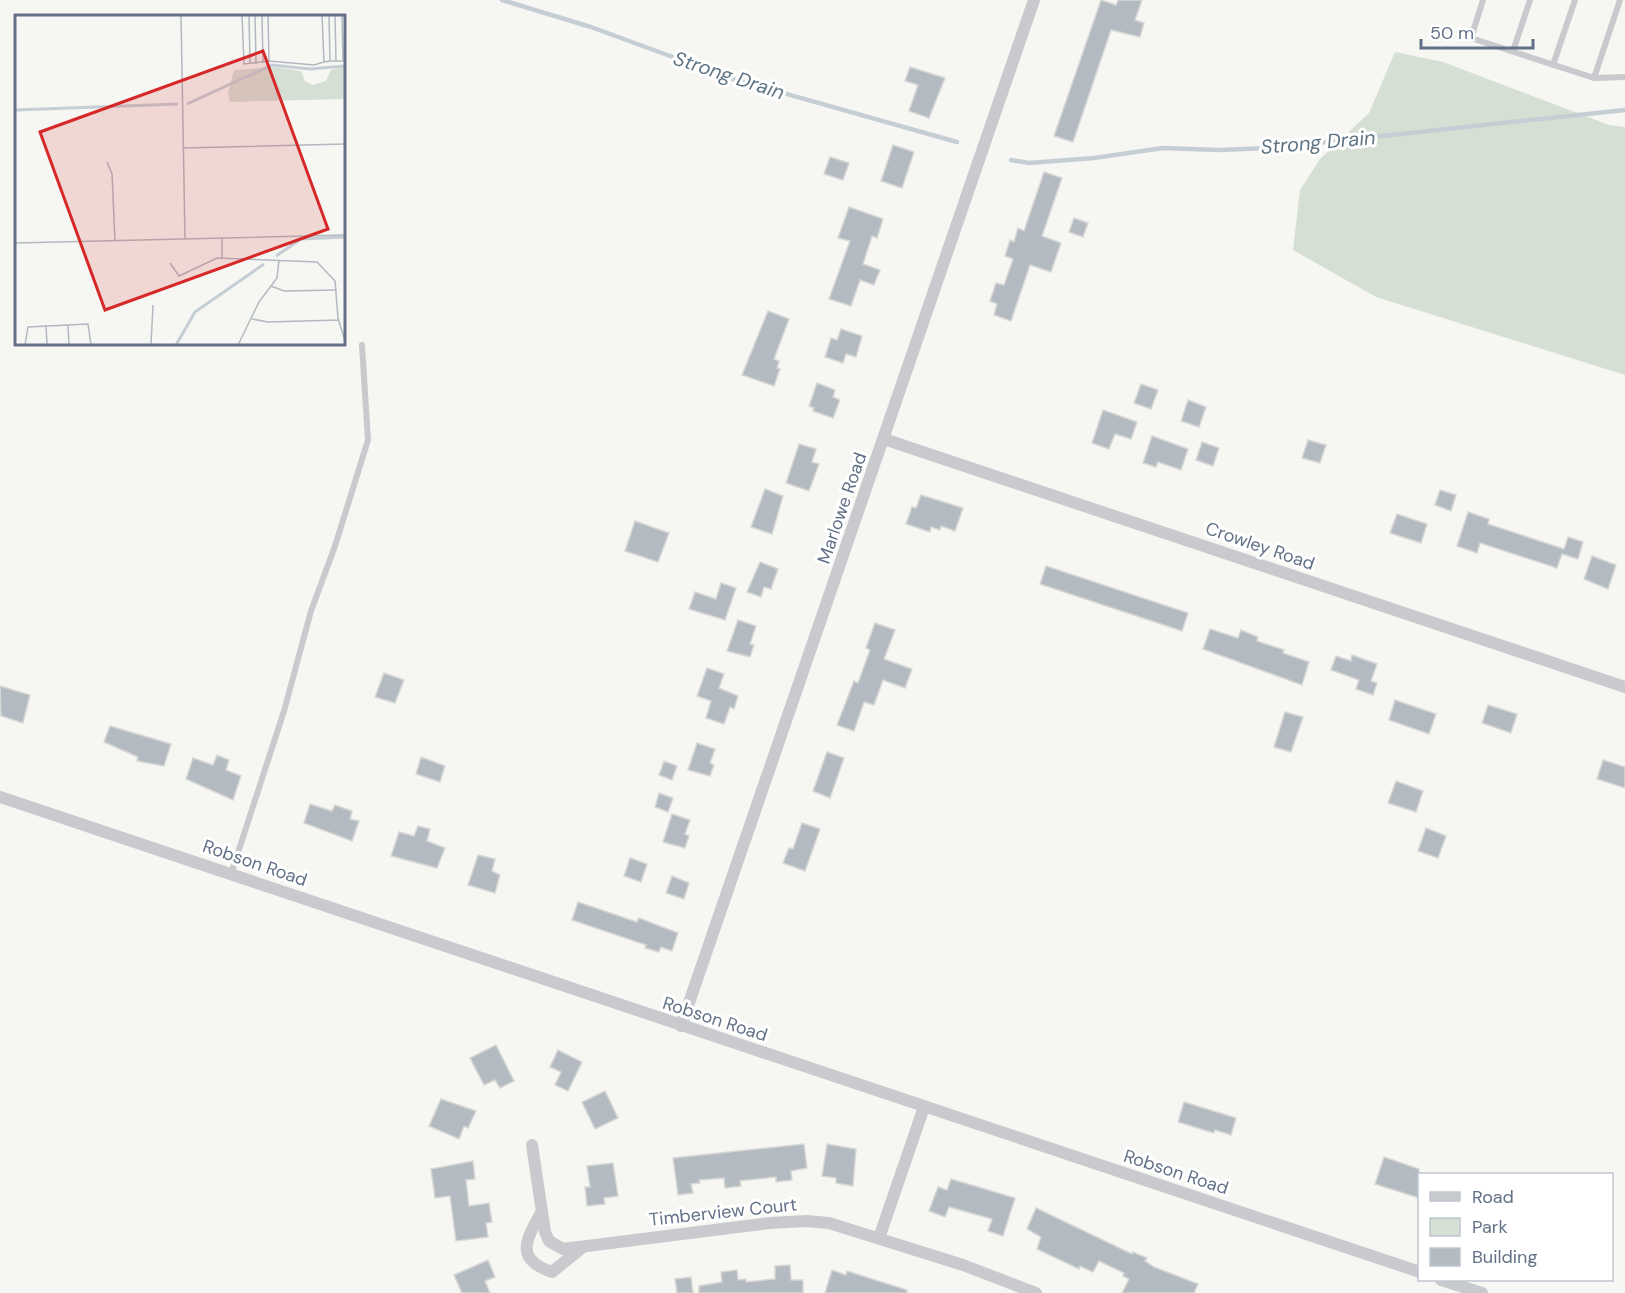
<svg xmlns="http://www.w3.org/2000/svg" width="1625" height="1293" viewBox="0 0 1625 1293" font-family="'DM Sans',sans-serif">
<style>
.green{fill:#d6dfd3}
.lines{fill:none;stroke-linecap:round;stroke-linejoin:round}
.stream{stroke:#c6ced5;stroke-width:4.5}
.building{fill:#b4bac1;stroke:#d7d8d5;stroke-width:1.5}
.service{stroke:#c8cace;stroke-width:6}
.minor{stroke:#c8cace;stroke-width:12}
.labels{text-anchor:middle;dominant-baseline:central;stroke-width:6;stroke-linejoin:round;paint-order:stroke}
.street-label{font-size:18px;fill:#627187;stroke:#fff}
.water-label{font-size:20px;font-style:italic;fill:#5e7383;stroke:#fff}
.inset-river{fill:none;stroke:#c6ced5;stroke-width:3}
.inset-road{fill:none;stroke:#b2b9c1;stroke-width:1.5}
.view{fill:#d62828;fill-opacity:0.15;stroke:#d62828;stroke-width:3}
.inset-edge{fill:none;stroke:#627187;stroke-width:3}
</style>
<rect width="100%" height="100%" fill="#f6f6f2"/>
<polygon class="green" points="1395,52 1443,62 1609,125 1625,127 1625,375 1376,297 1293,250 1300,190 1320,159 1369,113"/>
<g class="lines">
<g class="stream">
<polyline points="502,0 591,27 730,78 957,142"/>
<polyline points="1011,160 1029,163 1094,158 1163,148 1219,150 1269,148 1625,110"/>
</g>
</g>
<g class="building">
<polygon points="1101,0 1116,5 1118,0 1142,0 1135,20 1144,23 1140,37 1111,30 1073,142 1054,136"/>
<polygon points="910,67 945,78 929,118 909,111 918,85 905,81"/>
<polygon points="893,145 914,152 902,188 881,181"/>
<polygon points="830,157 849,163 843,180 824,174"/>
<polygon points="1044,172 1062,178 1042,236 1061,243 1051,272 1030,265 1011,321 994,315 997,304 990,301 996,283 1004,285 1013,259 1005,256 1010,240 1014,242 1018,228 1024,231"/>
<polygon points="849,207 883,219 877,238 872,236 863,264 880,270 874,285 860,280 851,306 829,299 850,241 838,238"/>
<polygon points="1074,218 1088,223 1083,237 1069,232"/>
<polygon points="768,311 789,319 774,359 779,361 777,368 780,369 774,386 742,375"/>
<polygon points="841,329 862,336 856,357 846,354 843,363 825,357 831,338 837,340"/>
<polygon points="817,383 835,390 833,397 840,400 833,418 813,411 814,408 809,406"/>
<polygon points="1141,384 1158,390 1151,409 1134,403"/>
<polygon points="1188,400 1206,407 1199,427 1181,421"/>
<polygon points="1103,410 1137,422 1131,439 1115,434 1109,449 1092,443"/>
<polygon points="1152,436 1188,449 1181,470 1158,462 1156,467 1143,463"/>
<polygon points="1308,440 1326,445 1320,463 1302,458"/>
<polygon points="1202,442 1219,448 1213,466 1196,460"/>
<polygon points="799,444 816,449 812,462 819,464 809,491 786,483"/>
<polygon points="765,489 783,496 772,534 751,527"/>
<polygon points="1440,490 1456,495 1451,511 1435,505"/>
<polygon points="921,495 963,508 955,531 941,526 940,530 931,527 930,532 906,524 912,507 916,508"/>
<polygon points="1468,512 1489,519 1488,524 1564,549 1568,537 1583,542 1578,559 1562,554 1557,568 1480,543 1477,553 1457,546"/>
<polygon points="1397,514 1427,524 1421,543 1390,533"/>
<polygon points="635,521 669,533 658,562 625,551"/>
<polygon points="1592,556 1616,565 1608,589 1584,579"/>
<polygon points="760,562 778,569 771,589 764,587 761,597 747,592"/>
<polygon points="1046,566 1188,613 1182,631 1040,584"/>
<polygon points="721,583 736,588 725,620 689,609 695,592 716,599"/>
<polygon points="738,620 756,626 750,644 754,645 750,657 727,651"/>
<polygon points="875,623 895,630 884,659 912,669 905,688 883,680 874,705 864,702 854,731 837,725 854,681 858,683 870,650 866,648"/>
<polygon points="1210,629 1238,638 1241,630 1258,637 1257,641 1284,650 1283,653 1309,662 1302,685 1203,649"/>
<polygon points="1352,655 1377,664 1371,681 1377,683 1373,695 1356,689 1359,680 1331,670 1336,656 1351,661"/>
<polygon points="707,668 724,674 719,688 738,696 734,709 730,707 724,724 706,718 711,701 697,696"/>
<polygon points="384,673 404,680 395,703 375,697"/>
<polygon points="0,686 30,695 23,723 1,716"/>
<polygon points="1395,700 1436,714 1429,734 1389,720"/>
<polygon points="1488,705 1517,714 1511,733 1482,723"/>
<polygon points="1285,712 1303,717 1291,752 1274,747"/>
<polygon points="110,726 171,744 164,766 137,761 138,757 104,742"/>
<polygon points="697,743 715,749 710,763 714,765 710,776 688,770"/>
<polygon points="827,752 844,758 830,798 813,791"/>
<polygon points="217,755 229,760 226,770 241,776 233,800 186,779 193,758 213,765"/>
<polygon points="421,757 445,766 440,782 416,774"/>
<polygon points="1603,760 1625,767 1625,788 1597,779"/>
<polygon points="664,761 677,766 672,780 659,775"/>
<polygon points="1396,781 1423,791 1416,812 1388,803"/>
<polygon points="659,793 673,798 668,812 655,807"/>
<polygon points="310,804 332,811 335,805 352,811 350,819 359,821 352,841 304,823"/>
<polygon points="672,814 690,820 685,834 689,836 685,848 663,842"/>
<polygon points="802,823 820,829 805,871 783,863 789,848 793,849"/>
<polygon points="418,826 430,829 427,841 445,848 437,868 391,856 399,832 414,836"/>
<polygon points="1426,828 1446,836 1438,858 1418,851"/>
<polygon points="478,855 495,859 492,871 500,875 495,893 468,885"/>
<polygon points="630,858 647,864 641,882 624,876"/>
<polygon points="672,876 689,883 684,899 666,893"/>
<polygon points="578,902 637,922 639,918 678,933 672,951 661,947 659,952 645,948 646,945 572,920"/>
<polygon points="496,1045 514,1081 500,1088 495,1080 484,1085 470,1058"/>
<polygon points="558,1050 582,1062 568,1091 555,1085 561,1072 550,1067"/>
<polygon points="605,1091 618,1118 595,1129 582,1102"/>
<polygon points="441,1099 476,1111 468,1128 464,1126 459,1139 429,1126"/>
<polygon points="1184,1102 1236,1118 1231,1135 1215,1130 1214,1133 1178,1122"/>
<polygon points="804,1144 807,1168 791,1171 792,1180 776,1182 776,1177 740,1181 741,1186 725,1188 724,1178 699,1180 700,1183 691,1184 693,1193 678,1195 673,1158"/>
<polygon points="827,1144 856,1149 853,1186 836,1183 836,1178 822,1176"/>
<polygon points="1384,1157 1419,1169 1419,1198 1375,1184"/>
<polygon points="473,1161 475,1179 466,1180 469,1206 489,1203 492,1222 486,1223 488,1237 456,1241 450,1196 435,1198 431,1169"/>
<polygon points="613,1163 618,1196 604,1198 605,1204 587,1206 585,1187 590,1187 587,1166"/>
<polygon points="951,1179 1015,1198 1003,1236 988,1231 992,1219 949,1207 945,1217 929,1211 938,1187 947,1190"/>
<polygon points="1036,1208 1132,1254 1133,1252 1147,1258 1145,1261 1154,1267 1198,1284 1194,1293 1122,1293 1129,1279 1123,1276 1124,1273 1099,1261 1093,1272 1080,1266 1079,1269 1037,1249 1041,1237 1027,1229"/>
<polygon points="488,1260 495,1277 485,1281 490,1293 462,1293 454,1275"/>
<polygon points="790,1265 791,1280 803,1280 803,1293 699,1293 699,1286 722,1282 721,1272 737,1270 738,1280 746,1279 746,1282 775,1279 775,1266"/>
<polygon points="832,1270 846,1275 847,1271 907,1290 907,1293 825,1293"/>
<polygon points="691,1277 693,1293 677,1293 675,1279"/>
</g>
<g class="lines">
<g class="service">
<polyline points="1483,0 1471,38 1594,78 1625,77"/>
<polyline points="1513,51 1530,0"/>
<polyline points="1553,65 1575,0"/>
<polyline points="1594,78 1620,0"/>
<polyline points="231,874 284,711 311,611 335,546 368,440 362,345"/>
</g>
<g class="minor">
<polyline points="884,439 1625,687"/>
<polyline points="0,797 1420,1272"/>
<polyline points="681,1026 1034,0"/>
<polyline points="532,1145 545,1232 549,1241 563,1249 770,1223 807,1221 829,1223 963,1265 1036,1293"/>
<path d="M541,1213c-15,27 -27,46 11,59l31,-25"/>
<polyline points="879,1238 924,1107"/>
<polyline points="1441,1280 1482,1293"/>
</g>
</g>
<g class="labels">
<g class="street-label">
<text transform="translate(842 508) rotate(-71)">Marlowe Road</text>
<text transform="translate(1260 546) rotate(19)">Crowley Road</text>
<text transform="translate(255 863) rotate(19)">Robson Road</text>
<text transform="translate(715 1019) rotate(18)">Robson Road</text>
<text transform="translate(1176 1172) rotate(18)">Robson Road</text>
<text transform="translate(723 1212) rotate(-6)">Timberview Court</text>
</g>
<g class="water-label">
<text transform="translate(729 75) rotate(18)">Strong Drain</text>
<text transform="translate(1318 142) rotate(-5)">Strong Drain</text>
</g>
</g>
<g transform="translate(15 15)">
<rect width="330" height="330" fill="#f6f6f2"/>
<path d="M260,52l26,4 4,10 8,4 13,-4 5,-11 14,-3v32l-115,3 -2,-9 6,-23z" fill="#d6dfd3"/>
<path class="inset-river" d="M172,89l85,-39 38,4 35,-3M0,95l163,-6M261,241l25,-17 44,-2M161,330l19,-33 69,-48"/>
<path class="inset-road" d="M166,0l4,224M227,0l2,49 25,-3 45,4 10,-3 -2,-47M234,0l1,49M240,0l1,49M247,0l1,48M253,0l1,46M315,46h6l-1,-46M321,46h7l-1,-46M309,47l6,-1 -1,-46M168,133l162,-4M92,147l5,12 3,67M207,223v20M0,228l330,-8M155,248l9,13 38,-18 100,4 18,19 3,37 7,23M256,271l13,5 53,-1M237,304l16,3 71,-2M31,310l1,20M53,310l1,20M10,330l3,-18 60,-3 3,21M136,330l2,-40M223,330l21,-43 18,-24 2,-18"/>
<path class="view" d="M248,36l65,178 -223,81 -65,-178z"/>
<rect width="330" height="330" class="inset-edge"/>
</g>
<rect x="1418" y="1173" width="195" height="108" fill="#ffffff" stroke="#c0c6cf" stroke-width="1.5"/>
<rect x="1430" y="1192" width="30" height="9" fill="#c8cace" stroke="#c0c6cf" stroke-width="1.5"/>
<text x="1472" y="1203" font-size="18" fill="#627187">Road</text>
<rect x="1430" y="1218" width="30" height="18" fill="#d6dfd3" stroke="#c0c6cf" stroke-width="1.5"/>
<text x="1472" y="1233" font-size="18" fill="#627187">Park</text>
<rect x="1430" y="1248" width="30" height="18" fill="#b4bac1" stroke="#c0c6cf" stroke-width="1.5"/>
<text x="1472" y="1263" font-size="18" fill="#627187">Building</text>
<path d="M1421 39v9h112v-9" fill="none" stroke="#627187" stroke-width="3"/>
<text x="1430" y="39" font-size="18" fill="#627187" stroke="#ffffff" stroke-width="4.5" paint-order="stroke">50 m</text>
</svg>
